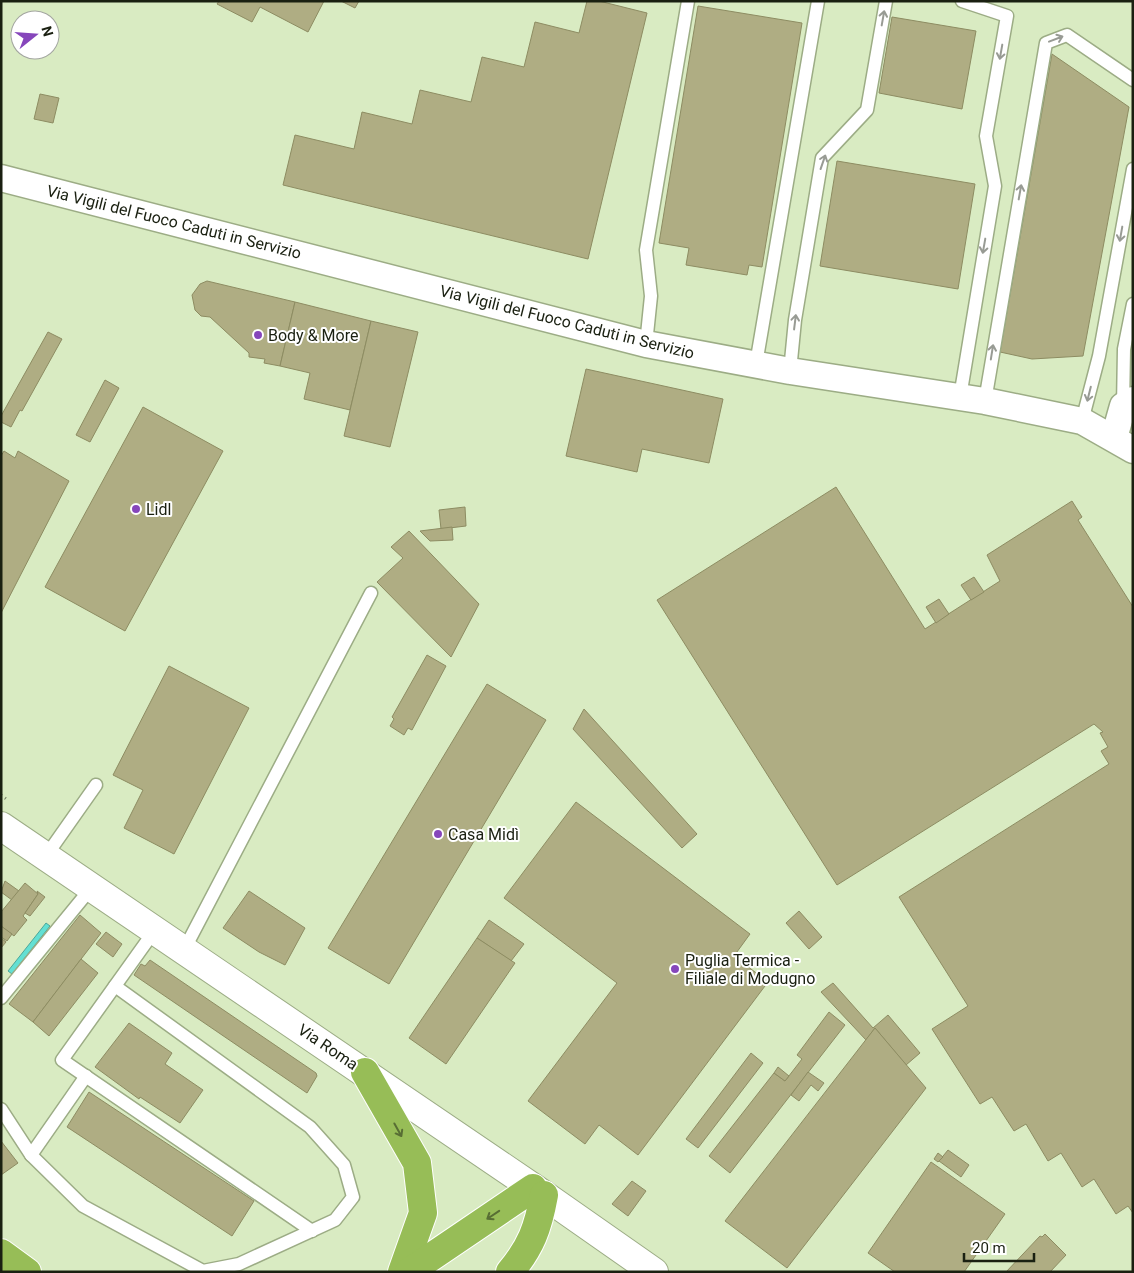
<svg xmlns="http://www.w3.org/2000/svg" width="1134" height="1273" viewBox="0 0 1134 1273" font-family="Roboto,sans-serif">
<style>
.water{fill:#63e0d3;stroke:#4da699}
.building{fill:#afad83;stroke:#8d8c62}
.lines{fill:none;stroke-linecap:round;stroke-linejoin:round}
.service-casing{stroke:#9cac85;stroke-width:15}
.minor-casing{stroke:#9cac85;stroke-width:29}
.tertiary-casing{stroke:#9cac85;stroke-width:30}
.secondary-casing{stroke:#9cac85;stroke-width:30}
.motorway-casing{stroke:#fff;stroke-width:30}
.path{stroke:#727e63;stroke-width:3;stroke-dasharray:1 4;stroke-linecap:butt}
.service{stroke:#fff;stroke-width:12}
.minor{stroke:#fff;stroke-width:26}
.tertiary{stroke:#fff;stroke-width:28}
.secondary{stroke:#fff;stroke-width:28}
.motorway{stroke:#97bd57;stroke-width:28}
.oneway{stroke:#989b94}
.oneway2{stroke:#586e34}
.poi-dot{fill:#8646bb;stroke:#fff;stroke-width:2}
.labels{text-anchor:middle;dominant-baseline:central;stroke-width:4;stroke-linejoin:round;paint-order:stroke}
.street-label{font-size:16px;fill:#1a2011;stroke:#fff}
.poi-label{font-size:16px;fill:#1a2011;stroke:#fff;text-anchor:start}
</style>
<rect width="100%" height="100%" fill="#d9ebc2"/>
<polygon class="water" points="46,923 50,926 12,974 8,971"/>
<g class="building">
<polygon points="219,1 324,1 308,32 260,7 252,22 217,4"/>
<polygon points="341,1 359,1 355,8"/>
<polygon points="587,1 599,1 647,13 588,259 283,185 295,135 354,149 362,112 412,124 420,90 471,102 482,57 524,67 535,22 579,33"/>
<polygon points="698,6 802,23 762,267 749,265 747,275 686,265 689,248 659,243"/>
<polygon points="892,17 976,31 962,109 879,93"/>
<polygon points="1052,54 1129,107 1083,356 1032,359 1000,352"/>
<polygon points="40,94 59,98 53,123 34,119"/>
<polygon points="837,161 975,184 958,289 820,266"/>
<polygon points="207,281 295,302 280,366 264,363 265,359 249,357 249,353 210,317 201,316 195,310 192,295 200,284"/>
<polygon points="295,302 371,321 350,410 304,399 310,373 280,366"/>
<polygon points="371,321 418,332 390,447 344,436"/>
<polygon points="48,332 62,339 22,411 20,410 11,427 1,422 1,416"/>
<polygon points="586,369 723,399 709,463 642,449 637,472 566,456"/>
<polygon points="105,380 119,388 90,442 76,435"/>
<polygon points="143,407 223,451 125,631 45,587"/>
<polygon points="4,451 15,458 18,451 69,481 1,613 1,456"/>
<polygon points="836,487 925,629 1000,581 987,555 1072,501 1082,517 1078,520 1133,607 1133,1213 1128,1206 1116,1214 1094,1179 1082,1187 1061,1153 1048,1161 1026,1124 1014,1131 992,1097 980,1104 932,1029 968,1006 899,897 1109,764 1101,751 1108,747 1100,733 1103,732 1094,724 837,885 657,600"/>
<polygon points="465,507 466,526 441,529 439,510"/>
<polygon points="452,527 453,540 430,541 420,531"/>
<polygon points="409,531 479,604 451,657 377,582 403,558 391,547"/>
<polygon points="974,577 984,592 971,600 961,585"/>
<polygon points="939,599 949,614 936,623 926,607"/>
<polygon points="427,655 446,666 412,730 408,728 404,735 390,726 394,719 392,717"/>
<polygon points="169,666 249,708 174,854 124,828 143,790 113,775"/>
<polygon points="487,684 546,720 389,984 328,948"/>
<polygon points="584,709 697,834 682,848 573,729"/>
<polygon points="576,802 750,934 734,956 768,982 638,1155 599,1125 585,1144 528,1101 617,983 504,898"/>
<polygon points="5,881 19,891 12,900 1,892"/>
<polygon points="25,883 38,894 23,916 27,920 14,936 1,926 1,912"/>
<polygon points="37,891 45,897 30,916 25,913 38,894"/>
<polygon points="249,891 305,928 285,965 259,952 223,928"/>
<polygon points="799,911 822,937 809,949 786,923"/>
<polygon points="80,915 101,933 33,1022 9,1004"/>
<polygon points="489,920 524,944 511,961 477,938"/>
<polygon points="1,926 12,934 7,941 1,937"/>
<polygon points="106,932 122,944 113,957 96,944"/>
<polygon points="1,938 6,942 1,948"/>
<polygon points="477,938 515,963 446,1064 409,1038"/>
<polygon points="81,959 98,973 49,1036 33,1022"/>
<polygon points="150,960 316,1073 317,1076 307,1093 134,975 141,964 145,966"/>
<polygon points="833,983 873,1028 888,1015 920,1053 906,1065 875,1028 866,1040 821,992"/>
<polygon points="829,1012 845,1025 730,1173 709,1156 774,1073 785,1081 802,1059 797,1055"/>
<polygon points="129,1023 172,1053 165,1064 203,1090 180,1123 140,1097 139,1099 95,1067"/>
<polygon points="875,1028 926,1088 787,1268 725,1221"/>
<polygon points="751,1053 763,1063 698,1148 686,1139"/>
<polygon points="778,1067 789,1076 785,1081 774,1073"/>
<polygon points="808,1072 824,1083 818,1091 811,1085 799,1101 791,1095"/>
<polygon points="89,1092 254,1201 232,1236 67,1127"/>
<polygon points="1,1141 18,1163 1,1175"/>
<polygon points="948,1150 969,1165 961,1177 939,1161"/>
<polygon points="938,1153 943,1157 938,1162 934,1159"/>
<polygon points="931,1162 1005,1214 964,1272 895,1272 868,1253"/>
<polygon points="632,1181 646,1191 628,1216 612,1204"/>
<polygon points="1045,1234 1066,1255 1050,1272 1006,1272 1040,1236 1042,1237"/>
</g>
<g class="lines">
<defs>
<g id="service">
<polyline points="646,344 651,296 646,250 688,1"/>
<polyline points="756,364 818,1"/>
<polyline points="790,371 795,320 822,158 867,110 886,1"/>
<polyline points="960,397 995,186 986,136 1007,16 962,1"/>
<polyline points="985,401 1046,43 1067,35 1133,80"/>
<polyline points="1123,406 1124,349 1133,304"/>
<polyline points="1082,421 1099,356 1133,169"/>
<polyline points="46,856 96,785"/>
<polyline points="155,930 62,1060 312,1231"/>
<polyline points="184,950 371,593"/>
<polyline points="1,998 92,887"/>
<polyline points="1,1109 31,1155 83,1206 203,1271 239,1264 335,1220 353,1197 344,1165 310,1127 115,986"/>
<polyline points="31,1155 86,1076"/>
</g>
<g id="minor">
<polyline points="1,178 646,344 790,371 985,401 1082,421 1133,450"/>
<polyline points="1114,438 1123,406 1133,400"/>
</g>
<polyline id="tertiary" points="544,1195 654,1272"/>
<polyline id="secondary" points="1,826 544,1195"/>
<g id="motorway">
<polyline points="365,1072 417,1163 423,1213 402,1272"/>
<polyline points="1,1253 27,1272"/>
<polyline points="409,1272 533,1188"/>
<path d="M510,1272c21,-25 28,-44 34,-77"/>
</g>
</defs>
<use href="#service" class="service-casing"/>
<use href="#minor" class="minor-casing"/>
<use href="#tertiary" class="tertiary-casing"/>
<use href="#secondary" class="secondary-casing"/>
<use href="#motorway" class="motorway-casing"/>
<polyline class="path" points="1,795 9,801"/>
<use href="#service" class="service"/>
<use href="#minor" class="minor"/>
<use href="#tertiary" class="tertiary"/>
<use href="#secondary" class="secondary"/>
<use href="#motorway" class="motorway"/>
</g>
<defs><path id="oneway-shaft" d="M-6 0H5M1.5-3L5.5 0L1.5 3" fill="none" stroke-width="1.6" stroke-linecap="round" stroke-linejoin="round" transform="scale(1.25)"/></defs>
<g class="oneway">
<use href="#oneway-shaft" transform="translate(883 18) rotate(-80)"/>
<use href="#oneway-shaft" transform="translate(1056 39) rotate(-21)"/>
<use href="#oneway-shaft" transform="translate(1001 52) rotate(100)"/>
<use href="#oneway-shaft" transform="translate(823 162) rotate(-71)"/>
<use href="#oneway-shaft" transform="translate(1020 192) rotate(-80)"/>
<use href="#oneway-shaft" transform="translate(1121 234) rotate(100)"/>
<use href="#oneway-shaft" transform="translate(984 246) rotate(100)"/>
<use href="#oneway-shaft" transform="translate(795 322) rotate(-83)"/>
<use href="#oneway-shaft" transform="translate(992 352) rotate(-81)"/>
<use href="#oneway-shaft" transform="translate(1089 394) rotate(104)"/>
</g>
<g class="oneway2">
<use href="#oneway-shaft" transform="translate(398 1130) rotate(61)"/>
<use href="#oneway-shaft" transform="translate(493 1215) rotate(146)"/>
</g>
<g class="poi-dot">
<circle cx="258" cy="335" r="5"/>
<circle cx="136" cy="509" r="5"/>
<circle cx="438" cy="834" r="5"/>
<circle cx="675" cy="969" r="5"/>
</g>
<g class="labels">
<g class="street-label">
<text transform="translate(174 222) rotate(14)">Via Vigili del Fuoco Caduti in Servizio</text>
<text transform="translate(567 322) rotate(14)">Via Vigili del Fuoco Caduti in Servizio</text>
<text transform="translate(328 1047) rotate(34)">Via Roma</text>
</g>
<g class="poi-label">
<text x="268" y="335">Body &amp; More</text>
<text x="146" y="509">Lidl</text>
<text x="448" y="834">Casa Midì</text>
<text x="685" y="960">Puglia Termica -<tspan x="685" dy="18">Filiale di Modugno</tspan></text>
</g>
</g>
<rect width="1134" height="1273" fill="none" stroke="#1a2011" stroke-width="5"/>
<g transform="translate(35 35) rotate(73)"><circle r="24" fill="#ffffff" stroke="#a3a6a0"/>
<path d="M0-4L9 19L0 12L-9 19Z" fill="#8646bb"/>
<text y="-8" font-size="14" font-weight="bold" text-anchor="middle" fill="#1a2011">N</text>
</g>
<path d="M964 1253v8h70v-8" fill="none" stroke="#1a2011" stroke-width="2.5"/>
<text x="972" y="1253" font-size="15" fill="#1a2011" stroke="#ffffff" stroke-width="4" paint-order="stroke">20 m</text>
</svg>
